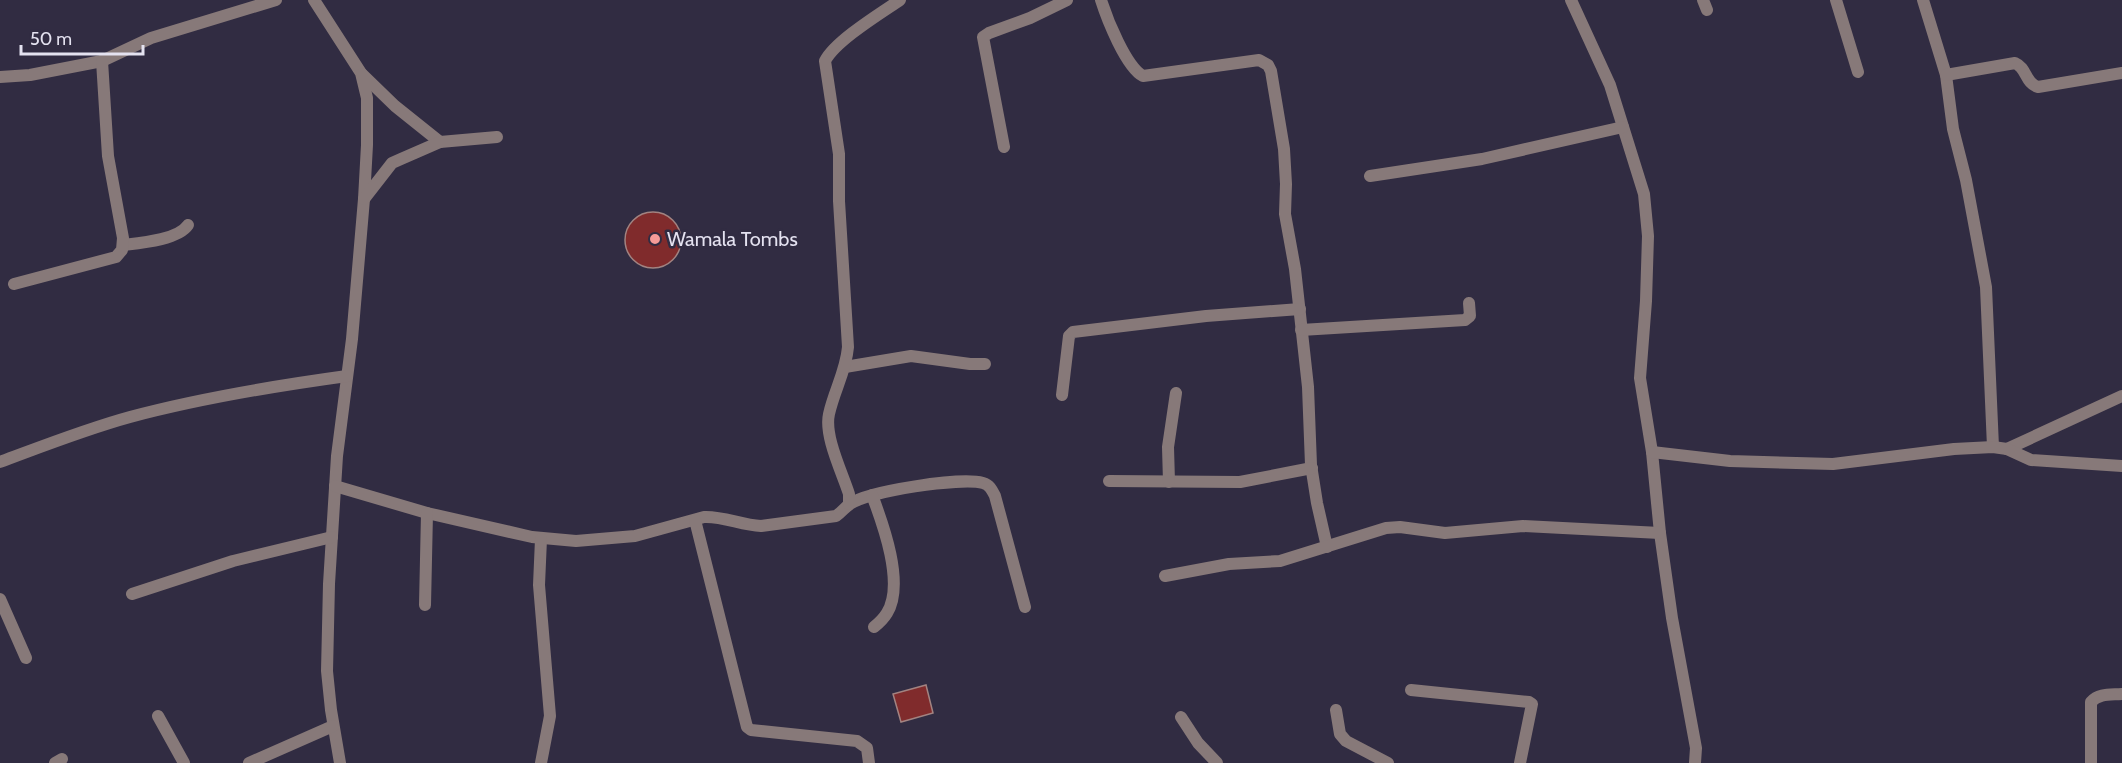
<svg xmlns="http://www.w3.org/2000/svg" width="2122" height="763" viewBox="0 0 2122 763" font-family="Cabin,sans-serif">
<style>
.building{fill:#802b2c;stroke:#a28381;stroke-width:1.5}
.lines{fill:none;stroke-linecap:round;stroke-linejoin:round}
.street{stroke:#877979;stroke-width:12}
.poi-dot{fill:#f59b98;stroke:#312c42;stroke-width:2}
.labels{text-anchor:middle;dominant-baseline:central;stroke-width:5;stroke-linejoin:round;paint-order:stroke}
.poi-label{font-size:20px;fill:#e4e2f0;stroke:#312c42;text-anchor:start}
</style>
<rect width="100%" height="100%" fill="#312c42"/>
<g class="building">
<circle cx="653" cy="240" r="28"/>
<polygon points="926,685 933,713 901,722 893,694"/>
</g>
<g class="lines">
<g class="street">
<polyline points="314,0 361,73 367,98 367,145 364,199 352,339 337,456 329,584 327,671 331,710 340,763"/>
<path d="M1101,0c6,19 25,67 42,76l116,-16 9,5 3,6 13,78 2,35 -1,30 10,55 13,118 3,78 6,38 10,44"/>
<polyline points="1571,0 1610,85 1644,194 1648,236 1646,301 1640,378 1652,452 1660,533 1672,618 1696,748 1695,763"/>
<polyline points="1703,0 1707,10"/>
<polyline points="1836,0 1858,72"/>
<polyline points="1923,0 1946,75 1953,129 1966,180 1986,287 1993,447"/>
<polyline points="362,74 395,106 440,142"/>
<path d="M1946,75l69,-12c12,5 10,20 23,24l84,-14"/>
<polyline points="0,77 30,75 102,61 151,38 276,0"/>
<polyline points="1004,147 983,37 989,33 1030,18 1067,0"/>
<polyline points="1370,176 1482,159 1623,127"/>
<polyline points="364,199 392,163 401,159 440,142 497,137"/>
<path d="M123,245c17,-2 55,-5 65,-20"/>
<polyline points="14,284 116,257 122,250 123,238 108,156 102,61"/>
<polyline points="1301,330 1465,320 1470,316 1469,303"/>
<polyline points="845,367 911,356 970,364 985,364"/>
<polyline points="1062,395 1069,336 1073,332 1206,316 1300,309"/>
<polyline points="2007,449 2122,396"/>
<polyline points="1652,452 1730,461 1833,464 1954,449 1993,447 2007,449 2031,460 2122,466"/>
<path d="M0,462c43,-16 86,-33 130,-45 71,-19 144,-31 217,-41"/>
<polyline points="1109,481 1240,482 1312,468"/>
<polyline points="1169,482 1168,447 1176,393"/>
<path d="M335,486l92,27 105,24 44,4 59,-5 69,-19c19,-1 37,8 57,9l75,-10c6,-4 9,-9 14,-12 18,-13 111,-27 133,-21 7,2 9,7 12,13l30,111"/>
<path d="M872,495c11,29 33,89 15,118 -3,5 -8,10 -13,14"/>
<path d="M849,504v-10c-7,-22 -25,-58 -20,-80 5,-23 17,-43 19,-67l-9,-146v-47l-14,-93c10,-20 56,-48 75,-61"/>
<polyline points="695,520 747,727 751,730 857,741 867,748 869,763"/>
<polyline points="1165,576 1229,564 1280,561 1386,528 1400,527 1445,533 1523,526 1660,533"/>
<polyline points="132,594 233,561 332,537"/>
<polyline points="0,599 26,658"/>
<polyline points="425,605 427,513"/>
<polyline points="1411,690 1529,702 1532,704 1520,763"/>
<polyline points="1336,710 1340,734 1346,741 1388,763"/>
<polyline points="158,716 184,763"/>
<polyline points="1181,717 1198,743 1217,763"/>
<polyline points="55,763 62,759"/>
<polyline points="249,763 333,726"/>
<polyline points="541,763 550,716 539,585 541,539"/>
<path d="M2091,763v-61c8,-9 20,-7 31,-8"/>
</g>
</g>
<circle class="poi-dot" cx="655" cy="239" r="6"/>
<g class="labels">
<g class="poi-label">
<text x="667" y="239">Wamala Tombs</text>
</g>
</g>
<path d="M21 45v9h122v-9" fill="none" stroke="#e4e2f0" stroke-width="3"/>
<text x="30" y="45" font-size="18" fill="#e4e2f0" stroke="#312c42" stroke-width="4.5" paint-order="stroke">50 m</text>
</svg>
